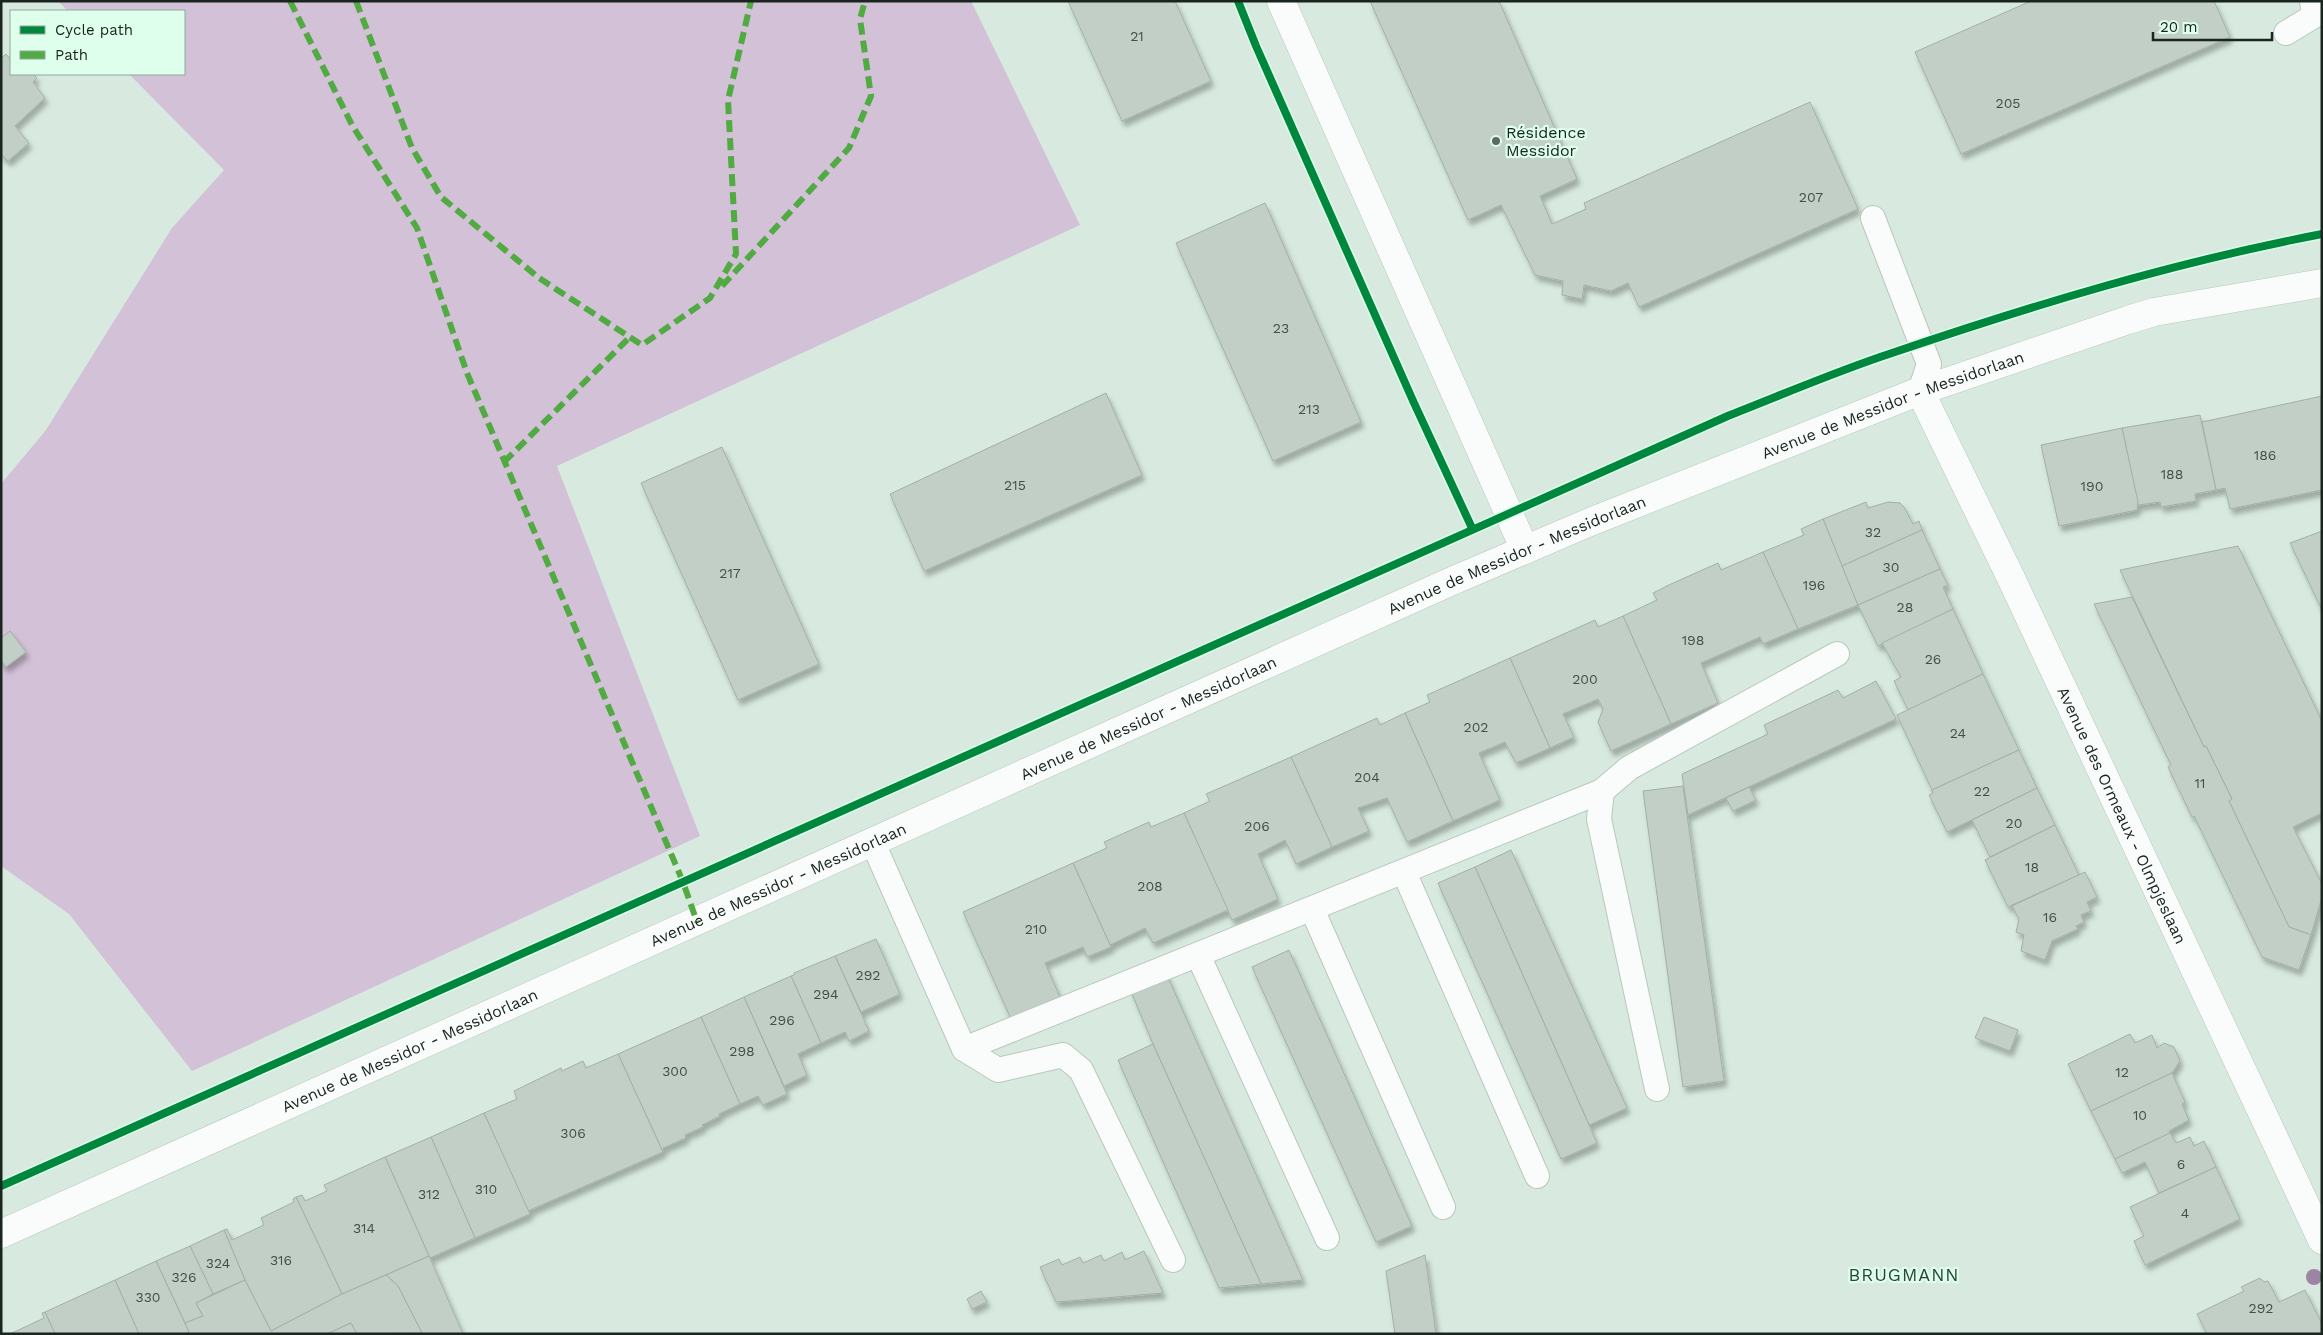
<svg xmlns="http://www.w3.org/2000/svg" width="2323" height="1335" viewBox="0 0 2323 1335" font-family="'Work Sans',sans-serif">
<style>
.forest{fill:#d2c1d7}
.building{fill:#c1cfc6;stroke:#a2b0a7;filter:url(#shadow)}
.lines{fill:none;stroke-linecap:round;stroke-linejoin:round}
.service-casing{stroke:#b9c7be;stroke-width:26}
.minor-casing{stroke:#b9c7be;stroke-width:29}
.service{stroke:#f9fcfa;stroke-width:24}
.minor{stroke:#f9fcfa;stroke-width:28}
.quiet{stroke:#52aa43;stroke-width:6;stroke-dasharray:12 6;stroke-linecap:butt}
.cycleway-casing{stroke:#deffeb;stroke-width:11}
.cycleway{stroke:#00873e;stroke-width:8}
.tree{fill:#9c85a2}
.poi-dot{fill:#5c6a62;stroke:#deffeb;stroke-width:2}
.labels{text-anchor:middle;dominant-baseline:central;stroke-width:4.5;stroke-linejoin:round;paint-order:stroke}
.number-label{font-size:14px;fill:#435048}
.poi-label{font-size:16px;fill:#19251e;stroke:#deffeb;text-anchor:start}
.street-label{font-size:16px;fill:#19251e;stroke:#deffeb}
.neighbourhood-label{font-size:18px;letter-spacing:1px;fill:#2b4637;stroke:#deffeb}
</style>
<defs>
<filter id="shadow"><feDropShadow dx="3" dy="5.5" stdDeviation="2.5" flood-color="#0004"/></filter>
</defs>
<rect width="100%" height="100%" fill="#d8eadf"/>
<polygon class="forest" points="58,1 971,1 1080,225 557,466 700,836 192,1071 69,914 1,866 1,484 46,430 172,228 224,170 129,74 184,74 184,11 68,11"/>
<g class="building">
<polygon points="1068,1 1175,1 1211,81 1122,121"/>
<polygon points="1370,1 1499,1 1577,179 1540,196 1552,224 1586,209 1584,203 1810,102 1858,209 1639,307 1628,283 1611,291 1584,285 1582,299 1562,295 1563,281 1535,275 1501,205 1468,220"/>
<polygon points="2031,1 2214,1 2230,37 1961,154 1915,52"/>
<polygon points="6,54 11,60 11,74 33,74 37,78 33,82 45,98 15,126 29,143 8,161 3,156 1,157 1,58"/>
<polygon points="1265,203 1361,422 1273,461 1176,243"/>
<polygon points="1106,393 1142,475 924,571 890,494"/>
<polygon points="2322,396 2322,490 2230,509 2225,488 2216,490 2202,422"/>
<polygon points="2200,415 2216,490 2195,494 2196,501 2161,507 2160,502 2138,505 2122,428"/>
<polygon points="2122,428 2138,502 2137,510 2059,526 2041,445"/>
<polygon points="722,447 819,664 738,700 641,483"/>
<polygon points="1866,502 1868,508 1888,502 1900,503 1904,507 1913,524 1919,521 1922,530 1842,566 1823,519"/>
<polygon points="1823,519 1858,605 1798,629 1763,552 1804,535 1801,529"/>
<polygon points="1922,530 1940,569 1858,605 1842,566"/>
<polygon points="2322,531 2322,610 2290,543"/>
<polygon points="2238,546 2322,721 2322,813 2293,827 2322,884 2322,897 2311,935 2289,927 2229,801 2232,799 2206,746 2204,747 2120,570"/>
<polygon points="1763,552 1798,629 1763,644 1760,637 1701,663 1718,703 1671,724 1623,616 1657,600 1653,593 1671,584 1718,563 1721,570"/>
<polygon points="1940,569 1948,585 1943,587 1953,609 1878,646 1858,605"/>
<polygon points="2132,597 2204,747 2206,746 2232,799 2229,801 2289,927 2311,935 2299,970 2262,957 2194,816 2192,817 2168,767 2171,765 2094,604"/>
<polygon points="1953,609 1983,674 1908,710 1894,681 1901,677 1882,643"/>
<polygon points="1623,616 1671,724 1611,751 1598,722 1603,709 1598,699 1563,714 1574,737 1550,748 1510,658 1595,620 1598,627"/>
<polygon points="10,631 26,652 6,667 1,661 1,638"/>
<polygon points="1510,658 1550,748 1516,763 1505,742 1479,753 1500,800 1453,821 1405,713 1430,702 1427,695"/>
<polygon points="1983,674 2019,750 1932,790 1897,715"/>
<polygon points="1876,681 1896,719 1688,815 1682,774 1768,734 1764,725 1838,690 1843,698"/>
<polygon points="1405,713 1453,821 1407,842 1387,798 1358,808 1369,831 1332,847 1291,757 1377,718 1380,725"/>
<polygon points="2019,750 2037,788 1947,832 1929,795 1933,793 1932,790"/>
<polygon points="1291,757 1332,847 1296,864 1285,840 1258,854 1278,899 1232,920 1184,813 1210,801 1206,794"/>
<polygon points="1683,786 1724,1081 1683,1087 1643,791"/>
<polygon points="1749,787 1756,800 1733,811 1726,798"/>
<polygon points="2037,788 2055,825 1990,857 1972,820"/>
<polygon points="1184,813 1228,910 1153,943 1145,928 1110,945 1073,863 1107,848 1104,842 1149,822 1151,827"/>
<polygon points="2055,825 2079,875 2008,907 1985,860"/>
<polygon points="1511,850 1627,1108 1589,1125 1475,867"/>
<polygon points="1073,863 1111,947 1087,957 1083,947 1045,963 1060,997 1011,1019 963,912"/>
<polygon points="1475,867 1597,1143 1561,1159 1438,883"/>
<polygon points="2085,872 2097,897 2087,902 2091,911 2081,915 2084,922 2076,926 2078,929 2052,941 2045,960 2021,951 2024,935 2016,932 2019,919 2012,906"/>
<polygon points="876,939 900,994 861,1012 835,956"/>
<polygon points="1289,950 1412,1226 1376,1242 1252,967"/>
<polygon points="835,956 869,1031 849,1041 845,1032 821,1043 791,976 794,975 794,973"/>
<polygon points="1166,973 1303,1280 1261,1284 1153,1044 1130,989"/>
<polygon points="791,976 821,1043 798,1054 807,1075 784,1086 744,997"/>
<polygon points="744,997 787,1094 763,1105 758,1096 740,1104 701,1017"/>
<polygon points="701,1017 740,1104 719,1114 720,1116 702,1125 703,1127 685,1135 686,1138 663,1148 663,1152 618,1054"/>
<polygon points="1984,1017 2018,1030 2010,1051 1975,1038"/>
<polygon points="2130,1034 2135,1043 2152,1035 2157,1048 2164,1043 2174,1047 2180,1061 2172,1073 2091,1111 2068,1064"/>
<polygon points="1153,1044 1261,1284 1219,1288 1118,1060"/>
<polygon points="618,1054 663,1152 528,1211 484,1113 517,1099 514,1091 561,1068 562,1071 583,1061 586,1068"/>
<polygon points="2172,1073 2185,1102 2182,1104 2189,1120 2169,1131 2170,1133 2115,1159 2091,1111"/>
<polygon points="484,1113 530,1214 475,1238 431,1137"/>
<polygon points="2170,1133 2176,1143 2190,1137 2194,1146 2204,1141 2216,1167 2159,1193 2145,1162 2122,1173 2115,1159"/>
<polygon points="431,1137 475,1238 430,1258 385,1157"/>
<polygon points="385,1157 429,1256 342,1294 296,1197 302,1195 305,1201 327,1191 324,1185"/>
<polygon points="2216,1167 2240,1219 2145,1265 2134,1241 2144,1236 2130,1207"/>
<polygon points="296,1197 342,1294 271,1331 245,1280 224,1230 227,1229 232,1240 264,1225 261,1218 294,1202 293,1199"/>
<polygon points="224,1230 245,1280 213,1294 190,1246"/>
<polygon points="190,1246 213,1294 196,1303 203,1316 185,1323 156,1261"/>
<polygon points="1144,1251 1163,1293 1056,1302 1040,1267 1059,1259 1062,1265 1080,1257 1083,1263 1101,1255 1104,1261 1122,1252 1125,1260"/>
<polygon points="1425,1255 1436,1334 1395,1334 1386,1271"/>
<polygon points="429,1256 430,1258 463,1334 418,1334 422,1333 398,1286 386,1275"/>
<polygon points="156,1261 189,1332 184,1334 139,1334 115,1280"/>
<polygon points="386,1275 398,1286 422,1333 357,1334 351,1323 327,1334 184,1334 189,1332 185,1323 203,1316 196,1303 245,1280 271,1331 342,1294"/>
<polygon points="2260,1278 2264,1282 2268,1281 2279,1302 2305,1290 2322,1324 2322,1334 2207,1334 2197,1314 2244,1291 2241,1287"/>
<polygon points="115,1280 139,1334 55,1334 45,1312"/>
<polygon points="981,1291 987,1302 972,1309 967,1299"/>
<polygon points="45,1312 55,1334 10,1334 44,1318 42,1313"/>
<polygon points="351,1323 357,1334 327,1334"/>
</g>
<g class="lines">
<defs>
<g id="service">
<polyline points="2286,33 2314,16 2312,1"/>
<polyline points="1873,218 1929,364 1920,391"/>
<polyline points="873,843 964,1049 998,1070 1063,1055 1081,1070 1173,1260"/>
<polyline points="1404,872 1537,1176"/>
<polyline points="1312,909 1443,1207"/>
<polyline points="1198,955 1327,1238"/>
<polyline points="964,1049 1602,791"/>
<polyline points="1657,1089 1599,819 1602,791 1629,768 1837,654"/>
</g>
<g id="minor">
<polyline points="1281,1 1525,550"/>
<path id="s1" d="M1920,391l90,185 312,664"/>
<path id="s2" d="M1,1234l1451,-653 138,-59 330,-131 208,-71 26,-8 168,-29"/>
</g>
</defs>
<use href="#service" class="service-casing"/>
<use href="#minor" class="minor-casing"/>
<use href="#service" class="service"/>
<use href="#minor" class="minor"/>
<g class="quiet">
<polyline points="290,1 352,125 417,228 467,373 683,882 697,922"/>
<polyline points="356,1 412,148 441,197 539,278 642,345 710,298 736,254 728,100 751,1"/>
<polyline points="722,286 849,148 871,96 860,19 865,1"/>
<polyline points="504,462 630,337"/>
</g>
<defs>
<g id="cycleway">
<polyline points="1238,1 1256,46 1414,403 1472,528"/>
<path d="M1,1186l1729,-771c54,-21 107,-44 162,-62 141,-48 284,-91 430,-119"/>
</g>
</defs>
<use href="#cycleway" class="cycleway-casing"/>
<use href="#cycleway" class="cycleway"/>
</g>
<circle class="tree" cx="2314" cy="1277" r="8"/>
<circle class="poi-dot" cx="1496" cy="141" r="5"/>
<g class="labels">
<g class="number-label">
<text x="1137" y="36">21</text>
<text x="2008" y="103">205</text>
<text x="1811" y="197">207</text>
<text x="1281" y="328">23</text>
<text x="1309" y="409">213</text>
<text x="2265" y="455">186</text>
<text x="2172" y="474">188</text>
<text x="1015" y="485">215</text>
<text x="2092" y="486">190</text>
<text x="1873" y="532">32</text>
<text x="1891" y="567">30</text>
<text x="730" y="573">217</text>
<text x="1814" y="585">196</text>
<text x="1905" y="607">28</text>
<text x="1693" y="640">198</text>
<text x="1933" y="659">26</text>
<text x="1585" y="679">200</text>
<text x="1476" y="727">202</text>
<text x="1958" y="733">24</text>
<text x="1367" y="777">204</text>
<text x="2200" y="783">11</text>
<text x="1982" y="791">22</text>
<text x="2014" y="823">20</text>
<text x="1257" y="826">206</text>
<text x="2032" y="867">18</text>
<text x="1150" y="886">208</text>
<text x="2050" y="917">16</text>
<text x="1036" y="929">210</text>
<text x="868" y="975">292</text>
<text x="826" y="994">294</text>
<text x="782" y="1020">296</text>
<text x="742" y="1051">298</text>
<text x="675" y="1071">300</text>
<text x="2122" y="1072">12</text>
<text x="2140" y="1115">10</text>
<text x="573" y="1133">306</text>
<text x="2181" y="1164">6</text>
<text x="486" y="1189">310</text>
<text x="429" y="1194">312</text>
<text x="2185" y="1213">4</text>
<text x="364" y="1228">314</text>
<text x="281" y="1260">316</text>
<text x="218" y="1263">324</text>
<text x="184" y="1277">326</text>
<text x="148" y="1297">330</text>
<text x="2261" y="1308">292</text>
</g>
<g class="poi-label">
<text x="1506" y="132">Résidence<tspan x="1506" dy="18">Messidor</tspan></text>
</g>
<g class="street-label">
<text stroke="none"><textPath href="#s2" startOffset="2066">Avenue de Messidor - Messidorlaan</textPath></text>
<text stroke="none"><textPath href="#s2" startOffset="1661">Avenue de Messidor - Messidorlaan</textPath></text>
<text stroke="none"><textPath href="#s2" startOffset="1258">Avenue de Messidor - Messidorlaan</textPath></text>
<text stroke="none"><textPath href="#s1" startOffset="470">Avenue des Ormeaux - Olmpjeslaan</textPath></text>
<text stroke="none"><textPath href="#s2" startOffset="852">Avenue de Messidor - Messidorlaan</textPath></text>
<text stroke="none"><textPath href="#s2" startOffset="448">Avenue de Messidor - Messidorlaan</textPath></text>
</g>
<g class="neighbourhood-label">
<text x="1904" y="1274">BRUGMANN</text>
</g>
</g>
<rect width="2323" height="1335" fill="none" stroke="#19251e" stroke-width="5"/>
<rect x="10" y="10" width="175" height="65" fill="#deffeb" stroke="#8fa899"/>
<rect x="20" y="26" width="25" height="8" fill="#00873e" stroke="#8fa899"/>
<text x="55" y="35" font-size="15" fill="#19251e">Cycle path</text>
<rect x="20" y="51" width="25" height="8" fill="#52aa43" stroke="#8fa899"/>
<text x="55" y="60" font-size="15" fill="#19251e">Path</text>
<path d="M2153 32v8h119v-8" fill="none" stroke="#19251e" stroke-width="2.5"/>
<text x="2160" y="32" font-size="15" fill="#19251e" stroke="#deffeb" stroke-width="4" paint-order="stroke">20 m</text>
</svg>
